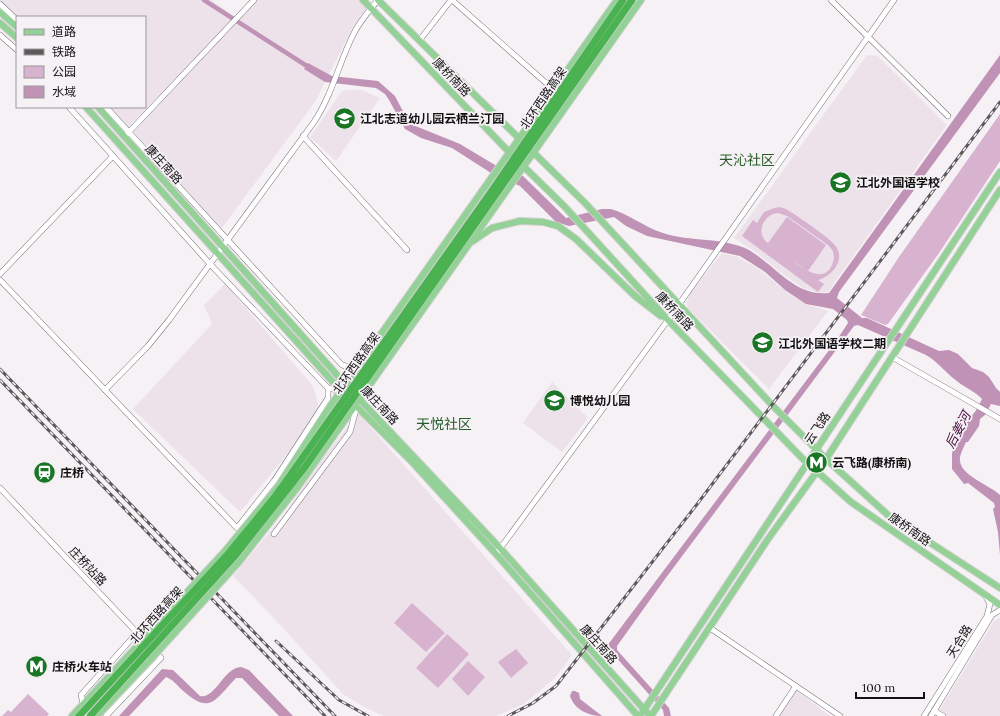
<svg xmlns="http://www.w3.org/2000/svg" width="1000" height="716" viewBox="0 0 1000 716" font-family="Lora,'Noto Sans SC',serif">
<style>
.built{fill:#ede2ea}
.green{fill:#d8b3d0;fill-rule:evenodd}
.water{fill:#c092b6}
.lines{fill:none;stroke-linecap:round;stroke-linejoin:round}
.canal{stroke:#c092b6;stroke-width:4.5}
.minor-casing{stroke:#757174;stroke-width:6}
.major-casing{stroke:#d0d0d0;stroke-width:8}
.minor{stroke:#fff;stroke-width:5}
.major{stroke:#93d197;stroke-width:6}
.rail-casing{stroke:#5c595b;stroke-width:3}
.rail{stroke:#f6f1f5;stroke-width:1.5;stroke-dasharray:4.5;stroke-linecap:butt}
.major-bridge-casing{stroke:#d0d0d0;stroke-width:8;stroke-linecap:butt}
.highway-bridge-casing{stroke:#d0d0d0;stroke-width:8;stroke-linecap:butt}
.major-bridge{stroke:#93d197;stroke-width:6}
.highway-bridge{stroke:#4bb252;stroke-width:7}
.labels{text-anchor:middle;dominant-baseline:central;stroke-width:3.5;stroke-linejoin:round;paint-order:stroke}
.street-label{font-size:12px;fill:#131213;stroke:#f6f1f5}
.poi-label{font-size:12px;font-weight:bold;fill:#131213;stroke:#f6f1f5;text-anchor:start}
.water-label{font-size:13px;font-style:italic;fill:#460e3f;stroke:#f6f1f5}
.quarter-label{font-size:14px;fill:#255c28;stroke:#f6f1f5}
</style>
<rect width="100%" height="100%" fill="#f6f1f5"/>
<g class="built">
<polygon points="0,0 212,0 235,17 128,127 110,107 145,107 145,17 19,17"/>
<polygon points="257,0 359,0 367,8 351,31 315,102 221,229 134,132"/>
<polygon points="867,55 878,56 947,125 828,292 819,293 803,288 781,273 757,253 734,238"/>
<polygon points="348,90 361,90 380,98 336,161 310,137 342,91"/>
<polygon points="722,253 738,257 757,268 788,293 806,304 828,311 769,389 688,308 687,303 689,295"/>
<polygon points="225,284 313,386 319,407 289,452 240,512 133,409 212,324 204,305"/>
<polygon points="552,382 588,418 562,452 523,423"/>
<polygon points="358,413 572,655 555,678 524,704 496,716 384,716 368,709 344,695 272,616 233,576 282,517 327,453"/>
<polygon points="1000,618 1000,716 946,716 939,711 994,621"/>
<polygon points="793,688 830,716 775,716"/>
</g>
<g class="green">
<polygon points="1000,114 1000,161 939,253 888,324 885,325 861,315 899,257"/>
<path d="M774,208c4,-1 8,-1 12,1 9,5 42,28 48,35 13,14 -1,32 -16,36l6,4 -6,8 -76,-56 11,-16 4,3 7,-11zM778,213l9,3 41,29 5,6 1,7c-6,30 -30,11 -44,1l18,12 18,-26 -39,-28 -19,26c-13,-9 -5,-29 10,-30z"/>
<polygon points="412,603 445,633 426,652 394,623"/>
<polygon points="447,634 469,654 438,688 416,668"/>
<polygon points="516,649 528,663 511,678 498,662"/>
<polygon points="468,661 485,677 468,696 452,679"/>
<polygon points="28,694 49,714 47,716 2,716 8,710 11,712"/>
</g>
<g class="water">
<path d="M1000,55v18l-161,219 -2,6 25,20h5l72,33 10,-1 9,4 14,14 11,4 6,5 7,11 4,4v14l-9,-2 -6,11 -5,4 -1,7 -11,16h-2c-2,5 -5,10 -6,15 -3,18 30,28 40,38v60l-2,-23 -5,-23 2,-2 -1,-4 -26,-20 -4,1 -12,-15v-16l5,-11 1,-8 19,-25 5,-10c-6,-7 -16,-11 -24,-17 -11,-8 -20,-20 -32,-27l-68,-30 -4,1 -189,253 -48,67v4l52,58 2,8h-7l-1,-6 -50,-56h-6l-3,-4 232,-309 12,-18 -1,-3 -14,-11 -27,-5 -21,-14 -20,-18 -25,-16 -93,-20 -21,-10 -12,-9 -45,9 -13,-4 -36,-36 -29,-13 -39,-25 -31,-10 -16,-9 -16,-29 -4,-6 -9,-6 -51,-6 -21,-13 4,-6 24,13 46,5 17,15 12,23 6,6 47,19 35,21 28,11 43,42 36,-9h9c18,5 33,18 52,24 26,9 62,4 86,17 27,16 46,47 80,43z"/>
<path d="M241,667l8,3 44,46h-14l-37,-38h-6c-23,24 -26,37 -55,11 -4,-4 -9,-10 -15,-12l-37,39h-10l43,-47 11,1 27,26c16,3 23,-28 41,-29z"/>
<path d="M572,691h3l4,2 1,6 22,17c-14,0 -28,-7 -32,-20z"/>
</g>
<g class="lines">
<polyline class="canal" points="204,0 310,68"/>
<defs>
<g id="minor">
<polyline points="452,0 554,90"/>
<polyline points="831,0 948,116"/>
<polyline points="0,4 17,20"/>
<polyline points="0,35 17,50"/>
<polyline points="419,41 451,0"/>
<polyline points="106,107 342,365 350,367 360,366"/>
<polyline points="128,133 254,0"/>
<polyline points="303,136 407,250"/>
<polyline points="0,274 113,156"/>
<polyline points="0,280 237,528 274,481 328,398 328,388 210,264 69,107"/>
<polyline points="892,357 1000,419"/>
<polyline points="328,388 341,391"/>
<path d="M105,390l43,-44 21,-26 145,-198c18,-27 25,-59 39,-87 6,-13 16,-24 25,-35"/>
<polyline points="0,488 161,658 106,716"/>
<polyline points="274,534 350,432 357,406"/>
<polyline points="496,554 668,320 894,0"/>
<polyline points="710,628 840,716"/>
<polyline points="83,704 81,695 137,633"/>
<polyline points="934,711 943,716"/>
<polyline points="776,716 796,686"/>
<polyline points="924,716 987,616 990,604 985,595"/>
<polyline points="931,716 992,615 1000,610"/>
</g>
<g id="major">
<polyline points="363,0 510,153 565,207 666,318 802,458 851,502 1000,605"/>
<polyline points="378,0 585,203 772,405 826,459 889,516 1000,588"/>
<polyline points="0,12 17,27"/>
<polyline points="0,23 17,38"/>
<polyline points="86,107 341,391 413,463 496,554 638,716"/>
<polyline points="98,107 346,385 500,548 650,716"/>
<polyline points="473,241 492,228 520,221 543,222 558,226 576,239 635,296 661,316"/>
<polyline points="297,488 641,0"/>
<polyline points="276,489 326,412 617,0"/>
<polyline points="642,713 1000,172"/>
<polyline points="72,716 139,644"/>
<polyline points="97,716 152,658"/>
<polyline points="651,716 768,539 826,459 1000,190"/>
</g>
</defs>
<use href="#minor" class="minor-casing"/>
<use href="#major" class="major-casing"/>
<use href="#minor" class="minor"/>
<use href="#major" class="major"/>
<defs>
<g id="rail">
<polyline points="0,369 335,716"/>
<polyline points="0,380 325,716"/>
<polyline points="276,641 339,700 368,716"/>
<polyline points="508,716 533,703 556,686 698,503 1000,102"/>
</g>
</defs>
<use href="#rail" class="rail-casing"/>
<use href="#rail" class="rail"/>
<defs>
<g id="major-bridge">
<polyline points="139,644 225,551 276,489"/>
<polyline points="152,658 239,562 297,488"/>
</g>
<g id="highway-bridge">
<polyline points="79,716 228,554 274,498 491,192 623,0"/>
<polyline points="90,716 234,557 305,467 632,0"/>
</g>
</defs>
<use href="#major-bridge" class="major-bridge-casing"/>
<use href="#highway-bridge" class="highway-bridge-casing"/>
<use href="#major-bridge" class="major-bridge"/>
<use href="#highway-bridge" class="highway-bridge"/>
</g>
<defs>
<symbol id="school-disc" viewBox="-11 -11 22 22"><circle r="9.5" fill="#197625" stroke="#f6f1f5"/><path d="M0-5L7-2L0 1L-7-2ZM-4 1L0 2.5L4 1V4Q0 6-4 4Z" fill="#fff"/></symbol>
<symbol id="metro-disc" viewBox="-11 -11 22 22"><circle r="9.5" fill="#197625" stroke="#f6f1f5"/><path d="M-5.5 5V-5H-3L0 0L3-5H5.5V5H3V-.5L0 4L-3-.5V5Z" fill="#fff"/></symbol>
<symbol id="station-disc" viewBox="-11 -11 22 22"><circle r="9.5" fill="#197625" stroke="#f6f1f5"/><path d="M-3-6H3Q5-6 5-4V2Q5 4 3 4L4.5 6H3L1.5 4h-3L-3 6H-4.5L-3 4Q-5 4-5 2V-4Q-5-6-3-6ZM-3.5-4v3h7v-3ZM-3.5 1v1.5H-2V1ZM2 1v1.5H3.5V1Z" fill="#fff"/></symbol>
</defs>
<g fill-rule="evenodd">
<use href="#school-disc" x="332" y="106" width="25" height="25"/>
<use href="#school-disc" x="828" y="170" width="25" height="25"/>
<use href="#school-disc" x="750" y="330" width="25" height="25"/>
<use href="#school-disc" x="542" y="388" width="25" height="25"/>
<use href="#metro-disc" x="804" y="450" width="25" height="25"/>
<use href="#station-disc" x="32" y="460" width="25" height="25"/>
<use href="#metro-disc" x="24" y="654" width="25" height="25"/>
</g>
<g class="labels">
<g class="street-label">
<text transform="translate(452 77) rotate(46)">康桥南路</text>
<text transform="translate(543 98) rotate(-56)">北环西路高架</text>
<text transform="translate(164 164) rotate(48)">康庄南路</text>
<text transform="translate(675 311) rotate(47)">康桥南路</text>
<text transform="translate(356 363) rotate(-55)">北环西路高架</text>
<text transform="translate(380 405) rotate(47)">康庄南路</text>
<text transform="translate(817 428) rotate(-56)">云飞路</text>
<text transform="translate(910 529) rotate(35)">康桥南路</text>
<text transform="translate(88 566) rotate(47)">庄桥站路</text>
<text transform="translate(156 615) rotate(-48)">北环西路高架</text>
<text transform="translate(959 641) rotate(-58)">天合路</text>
<text transform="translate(599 644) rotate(48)">康庄南路</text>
</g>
<g class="poi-label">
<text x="360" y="118">江北志道幼儿园云栖兰汀园</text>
<text x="856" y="182">江北外国语学校</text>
<text x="778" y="343">江北外国语学校二期</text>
<text x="570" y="400">博悦幼儿园</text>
<text x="832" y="462">云飞路(康桥南)</text>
<text x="60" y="472">庄桥</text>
<text x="52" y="666">庄桥火车站</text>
</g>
<g class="water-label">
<text transform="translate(958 430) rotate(-62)">后姜河</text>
</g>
<g class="quarter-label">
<text x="747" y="160">天沁社区</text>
<text x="444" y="424">天悦社区</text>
</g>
</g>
<rect x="16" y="16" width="130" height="92" fill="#f6f1f5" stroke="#9b989b"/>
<rect x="24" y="29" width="20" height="6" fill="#93d197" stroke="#9b989b"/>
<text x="52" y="36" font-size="12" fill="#131213">道路</text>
<rect x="24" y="49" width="20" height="6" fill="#5c595b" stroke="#9b989b"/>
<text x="52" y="56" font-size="12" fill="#131213">铁路</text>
<rect x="24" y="66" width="20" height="12" fill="#d8b3d0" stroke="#9b989b"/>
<text x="52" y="76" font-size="12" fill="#131213">公园</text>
<rect x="24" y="86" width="20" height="12" fill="#c092b6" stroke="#9b989b"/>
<text x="52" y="96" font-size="12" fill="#131213">水域</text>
<path d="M856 692v6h68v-6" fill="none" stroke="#131213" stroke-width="2"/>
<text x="862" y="692" font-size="12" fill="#131213" stroke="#f6f1f5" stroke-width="3" paint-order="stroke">100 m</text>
</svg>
